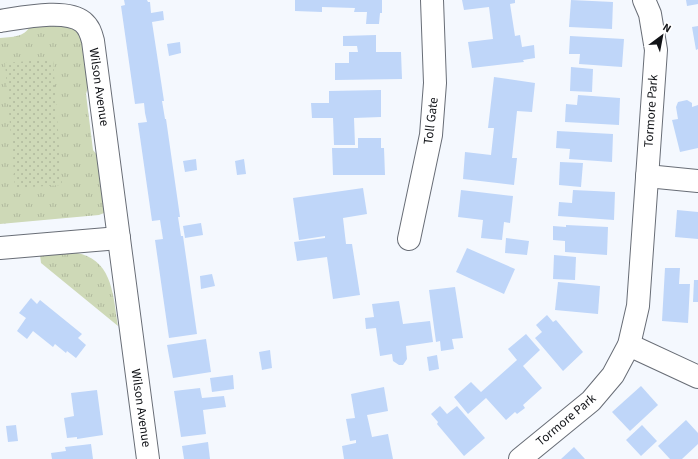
<svg xmlns="http://www.w3.org/2000/svg" width="698" height="459" viewBox="0 0 698 459" font-family="'Source Sans 3',sans-serif">
<style>
.grass{fill:url(#grass-tufts)}
.park{fill:url(#park-dots)}
.building{fill:#bfd6f9}
.lines{fill:none;stroke-linecap:round;stroke-linejoin:round}
.minor-casing{stroke:#686d76;stroke-width:24}
.minor{stroke:#fff;stroke-width:22}
.labels{text-anchor:middle;dominant-baseline:central;stroke-width:4;stroke-linejoin:round;paint-order:stroke}
.street-label{font-size:13px;fill:#111317;stroke:#fff}
</style>
<defs>
<pattern id="grass-tufts" width="24" height="20" patternUnits="userSpaceOnUse"><rect width="24" height="20" fill="#ced9b7"/><path d="M3 7l-1-3M5 7V3M7 7l1-3M15 17l-1-3M17 17v-4M19 17l1-3" fill="none" stroke="#b0b99d"/></pattern>
<pattern id="park-dots" width="8" height="8" patternUnits="userSpaceOnUse"><rect width="8" height="8" fill="#ced9b7"/><path d="M2 2h.1M6 6h.1" fill="none" stroke="#b0b99d" stroke-width="1.8" stroke-linecap="round"/></pattern>
</defs>
<rect width="100%" height="100%" fill="#f4f8fe"/>
<g class="grass">
<path d="M55,19l30,14 3,54 -2,7 7,56 4,5 9,51 -2,7 -5,2 -99,9v-186c17,-2 24,0 33,-16z"/>
<path d="M77,253c36,7 36,43 41,73l-77,-63 -1,-8z"/>
</g>
<polygon class="park" points="53,59 62,185 15,188 5,63"/>
<g class="building">
<polygon points="124,0 147,0 148,2 150,2 151,13 163,11 164,20 152,22 164,101 162,101 165,119 166,119 180,217 178,217 181,236 183,236 197,334 169,338 155,240 163,239 160,220 152,221 138,123 147,122 145,113 144,103 135,104 121,6 125,5"/>
<polygon points="295,0 382,0 382,13 380,13 379,24 366,24 367,12 354,12 355,8 322,7 322,12 295,11"/>
<polygon points="462,0 515,0 515,3 510,4 515,36 520,35 522,47 534,45 535,58 523,60 524,62 472,68 468,42 493,39 489,7 464,10"/>
<polygon points="571,0 613,2 612,29 569,27"/>
<polygon points="686,0 698,0 698,4 687,6"/>
<polygon points="698,26 698,49 696,50 692,27"/>
<polygon points="376,35 376,52 401,52 402,79 335,80 335,63 349,63 349,52 358,52 357,46 343,46 343,36"/>
<polygon points="570,36 624,39 622,67 579,64 580,54 569,54"/>
<polygon points="180,42 181,53 169,56 167,44"/>
<polygon points="571,67 593,69 592,92 570,91"/>
<polygon points="494,77 535,83 532,112 517,111 512,158 517,158 514,185 463,179 465,152 491,155 494,128 488,128"/>
<polygon points="381,90 381,117 354,118 355,145 334,145 333,118 312,118 311,103 329,103 329,91"/>
<polygon points="578,95 620,98 619,125 565,122 566,104 577,105"/>
<polygon points="687,100 692,103 692,107 698,105 698,148 680,152 672,120 678,119 676,107 678,102"/>
<polygon points="557,131 613,134 612,162 569,159 570,149 556,148"/>
<polygon points="358,138 381,138 381,148 384,148 385,175 333,175 332,148 358,148"/>
<polygon points="196,159 197,170 185,172 183,161"/>
<polygon points="244,159 246,174 237,175 235,161"/>
<polygon points="560,162 583,163 581,187 559,185"/>
<polygon points="363,188 367,214 343,218 346,244 352,244 360,295 333,299 327,257 297,261 294,242 325,238 325,236 299,240 293,198"/>
<polygon points="461,190 513,196 510,223 504,222 502,240 481,238 483,220 458,217"/>
<polygon points="573,190 615,192 614,220 558,216 559,202 572,203"/>
<polygon points="677,210 698,212 698,239 675,237"/>
<polygon points="201,223 203,235 185,238 183,226"/>
<polygon points="566,225 608,227 607,255 565,252 565,241 553,240 553,226 566,227"/>
<polygon points="506,238 529,241 527,255 505,253"/>
<polygon points="467,248 515,269 504,294 456,272"/>
<polygon points="554,255 576,257 575,280 553,279"/>
<polygon points="665,268 680,268 679,284 690,284 688,323 662,321"/>
<polygon points="212,274 215,286 201,289 200,276"/>
<polygon points="694,280 698,280 698,302 693,302"/>
<polygon points="558,282 600,286 598,314 555,310"/>
<polygon points="455,287 463,338 452,339 454,349 441,351 440,341 436,342 429,290"/>
<polygon points="31,298 37,304 40,300 82,334 78,338 86,345 76,358 67,351 66,353 55,344 53,347 33,331 27,339 17,331 26,318 19,313"/>
<polygon points="399,301 403,324 430,321 433,342 406,346 407,359 403,365 399,365 393,361 392,354 380,356 376,328 366,329 365,318 374,317 372,304"/>
<polygon points="547,315 553,322 556,320 583,352 563,371 535,338 542,332 536,325"/>
<polygon points="526,334 540,350 523,366 542,388 523,405 525,408 517,414 515,412 506,420 486,398 468,414 454,397 471,382 481,392 517,360 508,349"/>
<polygon points="206,339 211,372 173,378 167,345"/>
<polygon points="270,350 272,368 262,370 259,352"/>
<polygon points="437,355 439,369 429,371 427,357"/>
<polygon points="233,375 234,389 212,392 210,378"/>
<polygon points="641,386 658,405 630,431 612,412"/>
<polygon points="384,387 388,411 367,415 372,437 388,434 393,459 344,459 342,446 356,443 356,440 350,441 346,419 355,418 351,394"/>
<polygon points="200,388 202,398 224,396 226,407 203,410 206,434 181,437 174,391"/>
<polygon points="97,390 103,435 77,439 77,437 67,438 64,418 74,416 71,393"/>
<polygon points="440,406 447,414 457,406 485,438 464,456 437,424 438,422 431,414"/>
<polygon points="686,420 698,433 698,444 682,459 670,459 658,446"/>
<polygon points="16,425 18,441 8,442 6,426"/>
<polygon points="642,425 657,441 641,456 626,440"/>
<polygon points="208,442 210,459 184,459 182,446"/>
<polygon points="91,444 93,459 52,459 51,453 66,451 65,447"/>
<polygon points="574,447 585,459 561,459"/>
</g>
<g class="lines">
<defs>
<g id="minor">
<path d="M0,21c21,-3 66,-13 83,1 6,5 8,11 10,19l55,418"/>
<polyline points="647,176 698,181"/>
<polyline points="409,239 431,135 435,83 432,0"/>
<polyline points="0,248 119,238"/>
<polyline points="629,345 698,377"/>
<polyline points="520,459 591,401 613,375 629,345 638,306 656,50 650,14 644,0"/>
</g>
</defs>
<use href="#minor" class="minor-casing"/>
<use href="#minor" class="minor"/>
</g>
<g class="labels">
<g class="street-label">
<text transform="translate(99 87) rotate(82)">Wilson Avenue</text>
<text transform="translate(651 111) rotate(-86)">Tormore Park</text>
<text transform="translate(431 121) rotate(-83)">Toll Gate</text>
<text transform="translate(141 408) rotate(82)">Wilson Avenue</text>
<text transform="translate(566 420) rotate(-40)">Tormore Park</text>
</g>
</g>
<g transform="translate(662 36) rotate(32)" stroke="#ffffff" stroke-width="3" paint-order="stroke">
<path d="M0-3L7 15L0 10L-7 15Z" fill="#111317"/>
<text y="-6" font-size="11" font-weight="bold" text-anchor="middle" fill="#111317">N</text>
</g>
</svg>
